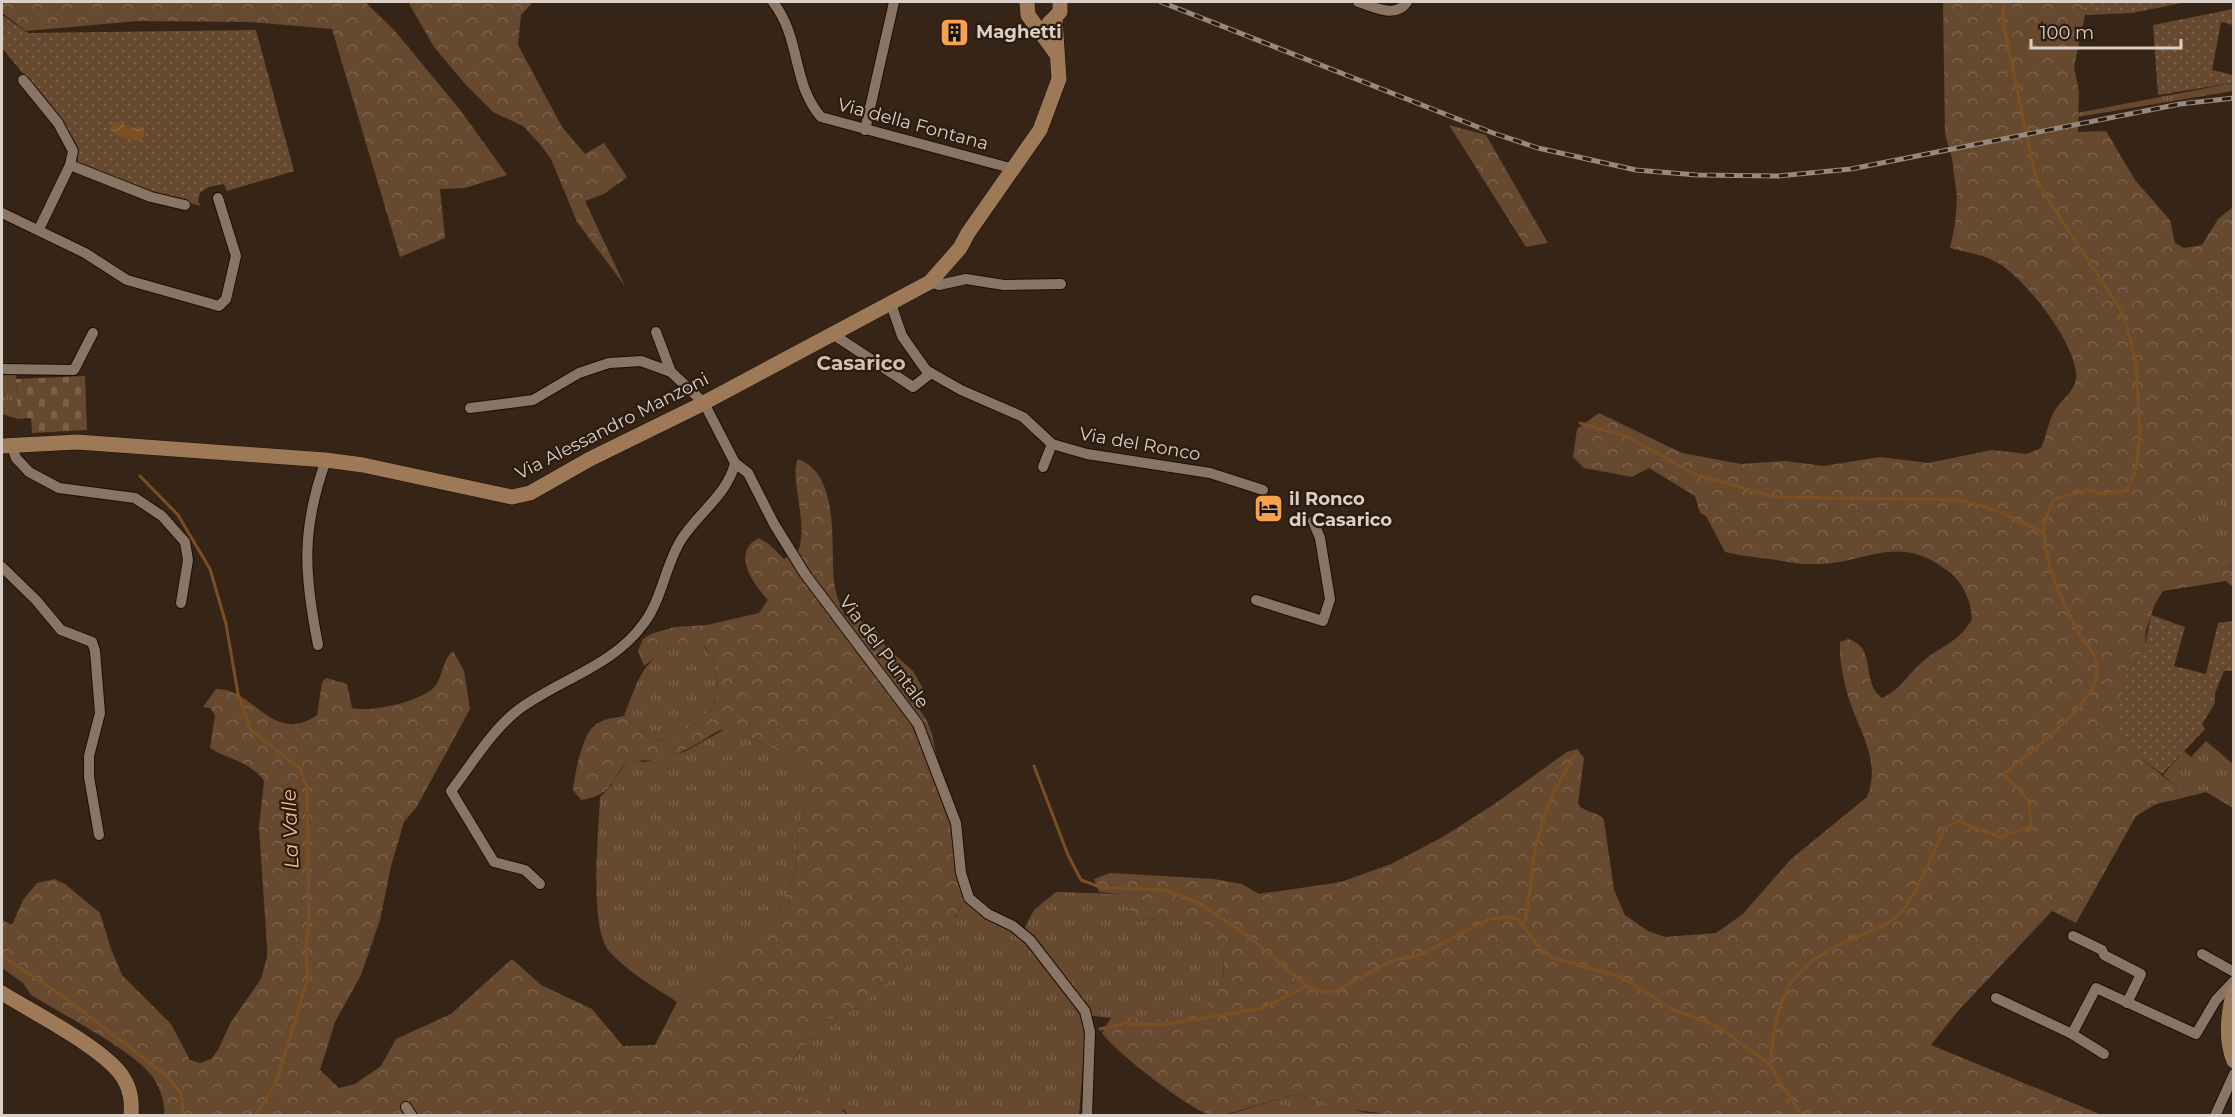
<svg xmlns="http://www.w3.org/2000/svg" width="2235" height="1117" viewBox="0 0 2235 1117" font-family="Montserrat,sans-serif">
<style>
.grass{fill:url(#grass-tufts)}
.forest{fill:url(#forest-crowns)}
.cemetery{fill:url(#cemetery-stones)}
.garden{fill:url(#garden-dots)}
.water{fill:url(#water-waves)}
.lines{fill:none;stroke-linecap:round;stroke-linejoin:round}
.stream{stroke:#7c4e23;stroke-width:3}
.street-casing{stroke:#1d0e03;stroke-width:12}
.secondary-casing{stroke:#1d0e03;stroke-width:16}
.street{stroke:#897565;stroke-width:10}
.secondary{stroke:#9e7958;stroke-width:15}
.rail-casing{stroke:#97897f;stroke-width:5}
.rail{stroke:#2b1c0e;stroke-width:3;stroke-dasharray:9;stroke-linecap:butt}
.labels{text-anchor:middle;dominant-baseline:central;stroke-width:4.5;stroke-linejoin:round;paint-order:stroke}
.poi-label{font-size:18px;font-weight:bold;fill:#dbd0c8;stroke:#2b1c0e;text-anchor:start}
.street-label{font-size:18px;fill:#dbd0c8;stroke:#2b1c0e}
.neighbourhood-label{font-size:20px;font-weight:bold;fill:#d6c0af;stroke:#2b1c0e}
.water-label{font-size:20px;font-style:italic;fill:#f8be8e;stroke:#2b1c0e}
</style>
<defs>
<pattern id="grass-tufts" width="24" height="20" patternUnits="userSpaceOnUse" patternTransform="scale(1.5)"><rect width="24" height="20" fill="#67492f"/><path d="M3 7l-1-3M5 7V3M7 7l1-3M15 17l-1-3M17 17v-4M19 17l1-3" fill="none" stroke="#7c624c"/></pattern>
<pattern id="forest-crowns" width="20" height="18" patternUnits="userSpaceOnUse" patternTransform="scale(1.5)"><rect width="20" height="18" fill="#67492f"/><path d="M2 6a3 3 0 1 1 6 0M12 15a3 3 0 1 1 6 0" fill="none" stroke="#7c624c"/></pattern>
<pattern id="cemetery-stones" width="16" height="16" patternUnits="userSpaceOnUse" patternTransform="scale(1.5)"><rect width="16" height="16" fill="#67492f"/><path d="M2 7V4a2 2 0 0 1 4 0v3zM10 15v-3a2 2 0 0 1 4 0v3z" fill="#7c624c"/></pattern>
<pattern id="garden-dots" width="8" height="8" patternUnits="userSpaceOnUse" patternTransform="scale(1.5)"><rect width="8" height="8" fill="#67492f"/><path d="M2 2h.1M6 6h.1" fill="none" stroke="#7c624c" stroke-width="1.8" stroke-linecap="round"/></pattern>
<pattern id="water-waves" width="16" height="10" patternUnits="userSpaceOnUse" patternTransform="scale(1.5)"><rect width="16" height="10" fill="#7c4e23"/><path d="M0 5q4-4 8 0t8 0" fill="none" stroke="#8e6641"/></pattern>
</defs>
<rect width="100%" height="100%" fill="#362517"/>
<g class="grass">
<polygon points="2233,83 2233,91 2077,117 2077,113"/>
<polygon points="2,372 16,372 18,419 2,414"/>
<polygon points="2232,474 2233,474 2233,570 2186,529"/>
<path d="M683,644l21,3c8,8 10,14 12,25 10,39 -24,56 -55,69l-12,-5 -25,-20c14,-35 19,-62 59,-72z"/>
<path d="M725,729c34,11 63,23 87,51l-2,19 -12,28 -3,46 -20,47 -19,19 -79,63c-23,-15 -49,-30 -67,-50 -22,-23 -11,-122 -10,-155l10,-10 18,-28 17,3 39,-10z"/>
<polygon points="2206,741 2233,764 2233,808 2206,792 2178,799 2176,787 2163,775 2184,751 2191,757"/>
<path d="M1056,892l63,2 19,28c26,-10 39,2 65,0 18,19 24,31 19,57 -2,10 -6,21 -15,28 -24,20 -97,12 -126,7l4,27 -6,74h-231l-4,-5 -46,-13 -8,-8 -4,-20 36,-47 37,-15 96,-89 9,-17 56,36 14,-27z"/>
<polygon points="1296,1094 1367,1113 1427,1115 1224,1116"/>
</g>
<g class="forest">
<polygon points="2,2 365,2 395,31 461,111 507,175 465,188 440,189 445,238 400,257 332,29 250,22 138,21 26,31 2,13"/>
<polygon points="408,2 533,2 521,15 518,45 562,127 585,154 604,143 627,177 604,194 585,201 625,286 577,222 551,159 540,144 523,126 493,112 466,85 434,47"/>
<path d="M1943,2h140l2,13 -11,52 5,24 -1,41 28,-1 29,49 35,40 5,23 9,5 18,-3 16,-26 15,-12v267l-47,55 47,41v17l-7,-6 -63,10 -8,13 -9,26 -1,16 -18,28 14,84 35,29 2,12 -22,5 -20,12 -60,107 -24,-12 -94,100 -27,34 171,70h-709l-50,-7 -47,-14 -72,21c-4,0 -9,1 -14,0 -22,-7 -95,-63 -108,-82l8,-14 6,-3c42,5 97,10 107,-41 4,-22 -6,-38 -21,-53 -25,2 -38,-10 -64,0l-19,-28 -20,-2 -5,-13 16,-6 104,6 28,5 17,10 82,-12 50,-18 50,-26 52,-33 74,-53 10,-3 7,9 -6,46c6,9 20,7 26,16l10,70 11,25 23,16 17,6 51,-4 27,-19 48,-55 76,-62c14,-34 -6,-63 -17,-95 -6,-20 -11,-39 -10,-60l8,-3c30,9 12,43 34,59 17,-7 24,-21 38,-34 19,-18 38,-20 52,-45 -1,-18 -9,-37 -24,-48 -50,-39 -79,-8 -132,-7 -16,1 -30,-3 -46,-5 -15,-2 -29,-3 -45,-7l-19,-36 -6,-3 -5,-17 -46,-28 -17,9 -48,-9 -11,-11 4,-28 22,-16 83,40 59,11 44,-3 39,5 56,-9 48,6 64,-13 35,4 14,-6c6,-12 7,-27 14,-38 6,-10 19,-18 21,-31 4,-31 -51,-101 -78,-116 -13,-8 -33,-11 -48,-15l5,-23 2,-28 -5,-39 -7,-24z"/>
<polygon points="1449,125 1486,135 1548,243 1526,247"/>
<path d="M798,459c43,16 32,86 36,122 1,12 6,24 11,35l21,7 10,8 9,15 28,25 12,21 -11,10 12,17 6,15 15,74 14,57 3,36 -18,32 -87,74 -37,15 -36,47c6,28 12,35 41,27l21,20 -684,-1c2,-11 -5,-29 -12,-39 -18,-25 -92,-63 -121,-81l-8,-12 -21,-15v-48l10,5 11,-25 14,-17 17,-4 11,5 35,29 11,36 11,26 49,49 19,36 10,3 11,-4 7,-9 13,-28 30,-43 6,-22v-11l-8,-119 5,-46c-14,-20 -35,-21 -54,-33l5,-33 -5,-7 -7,-1 13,-18c38,-1 57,57 101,26l5,-33 4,-4 21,6 5,24c18,5 73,-7 84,-23 7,-11 7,-26 17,-34l11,20 6,38 -54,99 -12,14 -13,44 -11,54 -19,55 -26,47 -15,48 19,18 16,-4 26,-18 15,-27 55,-25 61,-55 29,26 51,24 31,37 32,-1 22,-43 79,-63 19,-19 20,-47 3,-46 12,-28 2,-19c-24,-28 -53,-40 -87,-51 -9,1 -17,9 -25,13 -23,14 -45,22 -72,17 -18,23 -15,36 -47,41l-8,-10c2,-16 8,-51 20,-63 7,-8 21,-9 31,-11l25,20 12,5c31,-13 65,-30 55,-69 -2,-11 -4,-17 -11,-25 -30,-4 -38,1 -61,19l-6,-15 5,-12 8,-5 23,-7 33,-2 52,-12 9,-13c-14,-15 -38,-48 -9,-62l11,7 14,14 15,-10c9,-28 -10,-72 -1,-90z"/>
</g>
<polygon class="cemetery" points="85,376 87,430 32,433 31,418 18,419 16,379"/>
<g class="garden">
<polygon points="2083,2 2187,2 2132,13 2085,15"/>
<polygon points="2233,9 2233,25 2221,22 2212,70 2233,75 2232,83 2158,95 2153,25"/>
<polygon points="2,15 28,33 256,30 294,171 227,191 224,184 209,187 200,193 198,201 201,206 160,195 78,164 77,146 65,124 2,48"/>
<polygon points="2151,615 2185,627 2174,666 2206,674 2218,623 2233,621 2233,671 2224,671 2215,693 2215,703 2202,724 2205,729 2162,774 2141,758 2116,723 2127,674 2145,646"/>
</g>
<path class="water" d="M113,122h6l11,6 13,-1 2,2 -2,10c-11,4 -25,-2 -33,-9z"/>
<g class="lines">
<g class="stream">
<polyline points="1580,423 1628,437 1694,474 1775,497 1962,500 1996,510 2044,533"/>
<polyline points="140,476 178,515 210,569 226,624 238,694 251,730 300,769 307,788 309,918 306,951 308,978 276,1083 255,1116"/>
<polyline points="1034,766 1068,855 1081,880 1103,888 1165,890 1199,903 1249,937 1307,986 1325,992 1336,991 1389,962 1422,954 1489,919 1511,917 1519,920 1539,947 1553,958 1621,977 1672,1009 1719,1027 1770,1065 1802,1116"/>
<path d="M1524,925c7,-25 6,-48 11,-73 6,-34 22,-70 41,-98"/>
<polyline points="2,956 61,995 166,1075 181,1093 183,1116"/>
<polyline points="1100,1029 1125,1023 1161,1025 1246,1011 1263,1008 1307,986"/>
<path d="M1770,1065c7,-65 13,-94 77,-124 16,-7 36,-13 49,-24 18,-15 38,-67 49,-89l13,-7 42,16 31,-10 -2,-26 -25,-27c24,-20 89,-68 93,-100 3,-16 -10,-28 -18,-41 -16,-30 -35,-68 -35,-104 0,-10 6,-21 10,-30l33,-9 17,4 23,-3 9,-22 4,-34 -4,-72 -9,-37 -9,-20 -76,-116 -7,-16 -31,-147 -1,-25"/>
</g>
<defs>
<g id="street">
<path d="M773,2c29,38 18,80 48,115l193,52"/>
<path d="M1358,2c17,5 37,17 49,0"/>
<polyline points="23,80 58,123 73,151 70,165 39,229"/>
<polyline points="865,130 894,2"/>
<polyline points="70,165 151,197 185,205"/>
<polyline points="2,213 85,253 127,280 219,306 226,299 236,256 218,198"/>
<polyline points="930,282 939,285 966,279 1004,285 1061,284"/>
<polyline points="891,304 902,336 926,370 961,390 1023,417 1052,444 1087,454 1210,473 1263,490"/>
<polyline points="656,332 671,372"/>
<polyline points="834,335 913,387 931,373"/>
<polyline points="2,369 74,370 93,333"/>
<path d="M470,408l63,-8 46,-27 30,-10 32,-2 30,11 33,31 31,60c-7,31 -38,51 -54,77 -16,26 -19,59 -37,83 -30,43 -86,57 -126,87 -27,21 -46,54 -67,81l43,71 31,8 15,14"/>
<polyline points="11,444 16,458 29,472 59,488 135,498 162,516 185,542 188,560 181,603"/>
<polyline points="735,463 748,473 774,524 805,574 918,724 956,823 961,873 969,898 988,914 1013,926 1030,940 1085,1011 1090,1032 1087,1116"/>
<polyline points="1043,467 1052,444"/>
<polyline points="2,567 36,600 61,630 92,642 95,651 100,713 89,756 89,777 99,835"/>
<polyline points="1256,600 1323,621 1330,599 1320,538 1313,521"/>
<path d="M318,645c-14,-71 -17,-116 8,-185"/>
<polyline points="2073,936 2102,950 2104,955 2141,974 2127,1003"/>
<polyline points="2202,954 2234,972"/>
<polyline points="1996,998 2072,1034 2096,988 2196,1034 2216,1000 2234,981"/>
<polyline points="2072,1034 2104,1054"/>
<polyline points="406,1107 412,1116"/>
<polyline points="2215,1116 2234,1074"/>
</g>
<g id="secondary">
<polyline points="1027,2 1028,15 1055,52"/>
<polyline points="1049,23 1060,12 1060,2"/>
<polyline points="2,446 77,442 326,460 363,465 512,497 530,493 590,459 698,406 930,282 960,248 968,233 1040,130 1059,79 1055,19"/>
<path d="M2234,991c-6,21 -9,50 0,70"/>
<path d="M2,993c30,19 106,57 122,86 7,12 8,23 7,37"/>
</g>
</defs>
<use href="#street" class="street-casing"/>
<use href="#secondary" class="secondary-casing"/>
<use href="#street" class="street"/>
<use href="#secondary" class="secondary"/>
<defs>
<polyline id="rail" points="1161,2 1493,133 1538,148 1636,170 1697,175 1778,176 1851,169 2180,104 2234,98"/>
</defs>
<use href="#rail" class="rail-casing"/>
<use href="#rail" class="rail"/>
</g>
<defs>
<symbol id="building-square" viewBox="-11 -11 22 22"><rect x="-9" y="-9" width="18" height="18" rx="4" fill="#f9a04c" stroke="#2b1c0e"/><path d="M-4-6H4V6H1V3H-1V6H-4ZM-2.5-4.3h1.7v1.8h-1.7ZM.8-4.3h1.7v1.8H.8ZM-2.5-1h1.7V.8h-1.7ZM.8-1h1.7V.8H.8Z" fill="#111"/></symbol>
<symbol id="hotel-square" viewBox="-11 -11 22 22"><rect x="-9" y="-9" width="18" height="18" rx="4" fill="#f9a04c" stroke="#2b1c0e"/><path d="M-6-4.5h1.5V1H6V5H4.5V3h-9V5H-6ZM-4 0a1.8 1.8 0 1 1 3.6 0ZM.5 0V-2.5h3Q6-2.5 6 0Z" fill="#111"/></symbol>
</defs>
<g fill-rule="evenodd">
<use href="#building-square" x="938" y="16" width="33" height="33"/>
<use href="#hotel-square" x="1252" y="492" width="33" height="33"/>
</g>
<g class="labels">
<g class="poi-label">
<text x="976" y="32">Maghetti</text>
<text x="1289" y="499">il Ronco<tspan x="1289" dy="21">di Casarico</tspan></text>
</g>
<g class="street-label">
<text transform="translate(913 124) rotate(15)">Via della Fontana</text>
<text transform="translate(612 426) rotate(-27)">Via Alessandro Manzoni</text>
<text transform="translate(1140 444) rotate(10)">Via del Ronco</text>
<text transform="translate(884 652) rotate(53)">Via del Puntale</text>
</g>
<g class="neighbourhood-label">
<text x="861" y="363">Casarico</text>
</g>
<g class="water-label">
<text transform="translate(290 829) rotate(-92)">La Valle</text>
</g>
</g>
<rect width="2235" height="1117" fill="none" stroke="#dbd0c8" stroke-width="6"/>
<path d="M2031 39v9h150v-9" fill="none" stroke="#dbd0c8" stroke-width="3"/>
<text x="2040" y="39" font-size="18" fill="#dbd0c8" stroke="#2b1c0e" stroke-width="4.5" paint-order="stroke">100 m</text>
</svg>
